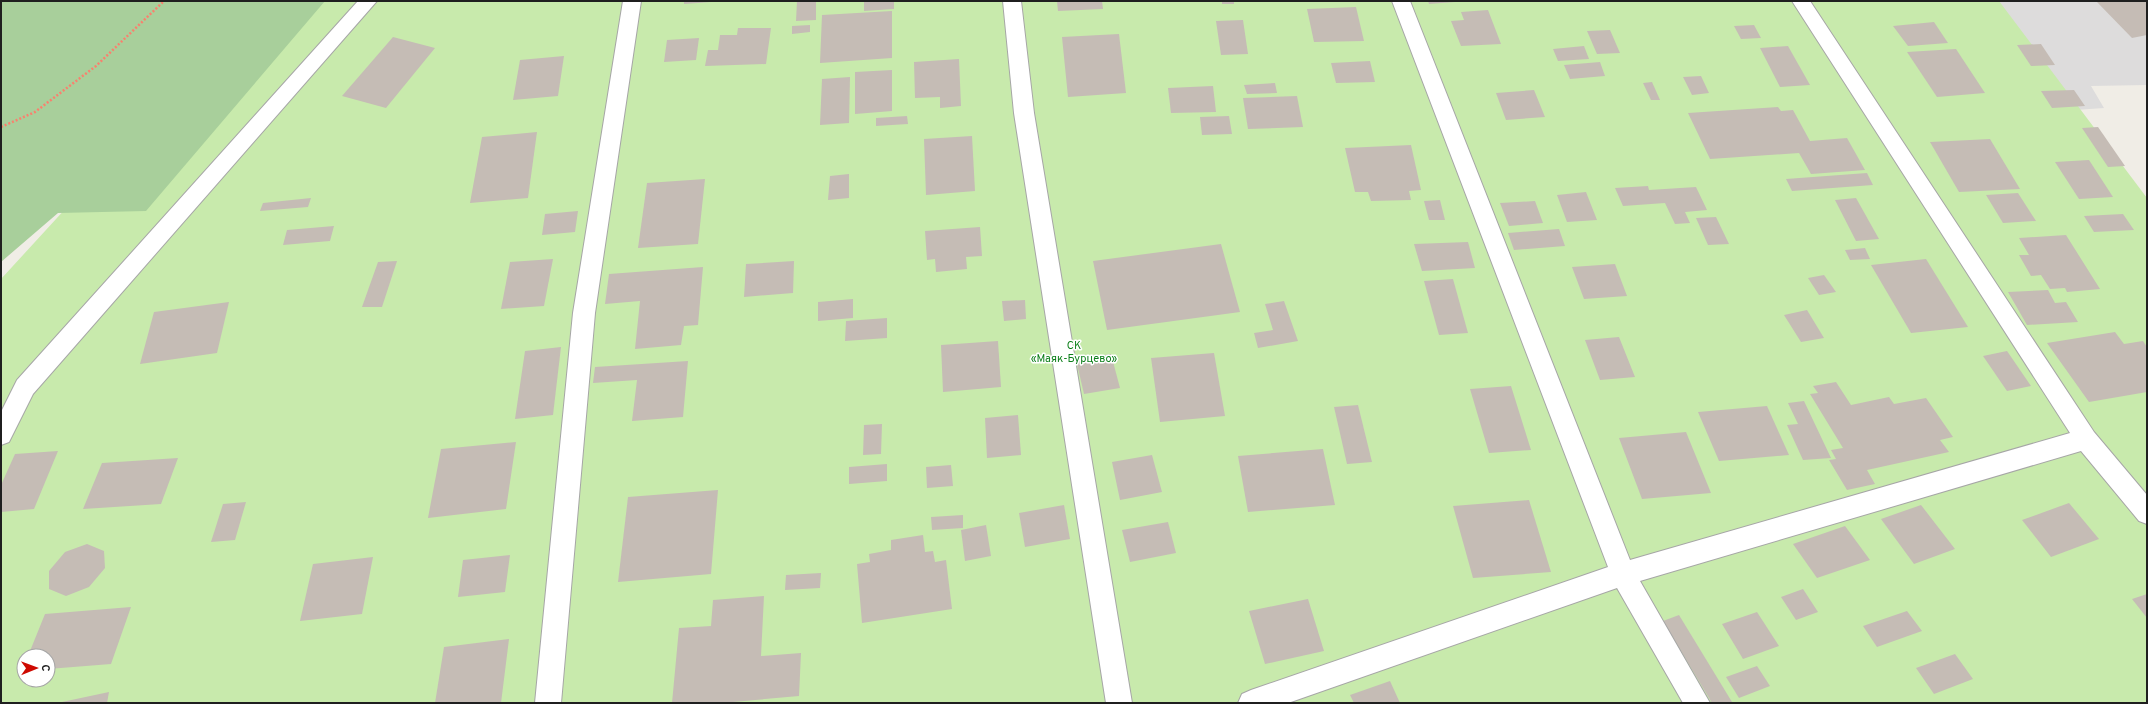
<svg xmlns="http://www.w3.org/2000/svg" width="2148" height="704" viewBox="0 0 2148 704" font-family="Overpass,sans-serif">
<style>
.residential{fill:#dddcdc}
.grass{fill:#c8eaac;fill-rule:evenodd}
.forest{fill:#a8cf9b}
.building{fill:#c5bcb5}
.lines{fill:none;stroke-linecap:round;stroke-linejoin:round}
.minor-casing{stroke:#a6a6a6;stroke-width:2}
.path{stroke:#f9816e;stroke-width:2.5;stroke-dasharray:2 2;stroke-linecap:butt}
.minor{fill:#fff;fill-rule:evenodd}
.labels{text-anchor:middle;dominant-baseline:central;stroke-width:3;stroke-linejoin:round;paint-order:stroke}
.park-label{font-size:11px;fill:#0c7f1a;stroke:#fff}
</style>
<rect width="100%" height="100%" fill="#f0ede6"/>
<polygon class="residential" points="1829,1 2147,1 2147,85 2091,86 2104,108 1907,122"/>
<path class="grass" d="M256,1h1743l148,197v505h-2146v-424zM24,656h24v24h-24z"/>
<polygon class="forest" points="1,1 325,1 146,211 58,213 1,262"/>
<g class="building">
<polygon points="684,1 711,1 711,2 684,4"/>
<polygon points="797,1 816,1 816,20 796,21"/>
<polygon points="864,1 894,1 894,9 864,11"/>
<polygon points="1057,1 1102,1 1103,9 1058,11"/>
<rect x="1222" y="1" width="12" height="3"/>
<polygon points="1428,1 1455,1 1455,2 1429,4"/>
<polygon points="2096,1 2147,1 2147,35 2132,38"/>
<polygon points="1356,7 1364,41 1314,42 1307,9"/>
<polygon points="1488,10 1501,44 1461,46 1451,21 1464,20 1461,12"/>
<polygon points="892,11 892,58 820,63 822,15"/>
<polygon points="1243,20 1248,54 1221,55 1216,21"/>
<polygon points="1934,22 1948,43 1908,46 1893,26"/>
<polygon points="810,25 810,32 792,34 792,26"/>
<polygon points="1754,25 1761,38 1741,39 1734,26"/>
<polygon points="738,28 771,28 766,64 705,66 708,50 718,50 720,35 737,35"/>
<polygon points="1610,30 1620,53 1597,54 1587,31"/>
<polygon points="1119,34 1126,93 1068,97 1062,37"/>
<polygon points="393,37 435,48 386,108 342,96"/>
<polygon points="699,38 696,60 664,62 667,40"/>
<polygon points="2041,44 2055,65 2031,66 2017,45"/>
<polygon points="1584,46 1589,59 1558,61 1553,49"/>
<polygon points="1788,46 1810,85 1780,87 1760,48"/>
<polygon points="1956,49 1985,93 1937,97 1907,52"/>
<polygon points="564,56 558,96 513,100 520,60"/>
<polygon points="959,59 961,106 940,108 940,97 915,98 914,62"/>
<polygon points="1370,61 1375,82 1336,83 1331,63"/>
<polygon points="1600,62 1605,76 1570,79 1564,65"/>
<polygon points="892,70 892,111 855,114 855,72"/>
<polygon points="1701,76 1709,93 1692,95 1683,77"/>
<polygon points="850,77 849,123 820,125 822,79"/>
<polygon points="1652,82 1660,100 1651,100 1643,83"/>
<polygon points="1275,83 1277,93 1247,94 1244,85"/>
<polygon points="1213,86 1216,112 1171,113 1168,88"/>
<polygon points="1534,90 1545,117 1506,120 1496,93"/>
<polygon points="2074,90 2085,106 2052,108 2041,91"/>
<polygon points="1297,96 1303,127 1248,129 1243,98"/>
<polygon points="1778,107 1781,111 1793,110 1810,141 1847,138 1865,170 1811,174 1799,153 1710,159 1688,113"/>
<polygon points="907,116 908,124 876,126 876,118"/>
<polygon points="1229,116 1232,134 1202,135 1200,117"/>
<polygon points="2098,127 2125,166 2108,167 2082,128"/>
<polygon points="537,132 528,198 470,203 482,137"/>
<polygon points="972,136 975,191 926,195 924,139"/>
<polygon points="1990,139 2020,189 1959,192 1930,142"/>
<polygon points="1411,145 1421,190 1409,191 1411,200 1371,201 1368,192 1355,192 1345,148"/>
<polygon points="2089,160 2113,197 2079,199 2055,162"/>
<polygon points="1867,173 1873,185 1792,191 1786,179"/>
<polygon points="849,174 849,198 828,200 830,176"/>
<polygon points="705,179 698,244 638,248 647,183"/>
<polygon points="1648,186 1649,190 1696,187 1707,210 1685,212 1690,223 1675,224 1665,203 1623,206 1615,188"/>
<polygon points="1586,192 1597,220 1567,222 1557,195"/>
<polygon points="2018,193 2036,221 2003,223 1986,195"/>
<polygon points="311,198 308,207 260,211 263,203"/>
<polygon points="1856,198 1879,239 1856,241 1835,200"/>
<polygon points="1440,200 1445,220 1429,220 1424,201"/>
<polygon points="1535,201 1543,223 1509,226 1500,203"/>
<polygon points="578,211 575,232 542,235 545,214"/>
<polygon points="2123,214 2134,230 2094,232 2084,216"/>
<polygon points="1716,217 1729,244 1708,245 1696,218"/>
<polygon points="334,226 330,241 283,245 287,230"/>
<polygon points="980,227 982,256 966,257 967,269 936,272 935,259 927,260 925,231"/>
<polygon points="1559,229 1565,246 1514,250 1508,233"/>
<polygon points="2066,235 2100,289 2067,292 2065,288 2050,289 2041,275 2031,276 2019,255 2029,255 2019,238"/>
<polygon points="1468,242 1475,268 1422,271 1414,244"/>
<polygon points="1221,244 1240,312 1107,330 1093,261"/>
<polygon points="1865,248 1870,259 1850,260 1845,250"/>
<polygon points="553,259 544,306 501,309 510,262"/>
<polygon points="1926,259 1968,327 1911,333 1871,265"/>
<polygon points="397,261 382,307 362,307 378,262"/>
<polygon points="794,261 793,293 744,297 746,264"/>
<polygon points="1615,264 1627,296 1584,299 1572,267"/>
<polygon points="703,267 698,325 684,326 681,345 635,349 640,301 605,304 609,274"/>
<polygon points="1824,275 1836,292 1819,295 1808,278"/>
<polygon points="1453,279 1468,333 1439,335 1424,281"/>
<polygon points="2048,290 2055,303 2066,302 2078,322 2027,325 2008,292"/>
<polygon points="853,299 853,318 818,321 818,302"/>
<polygon points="1025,300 1026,319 1004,321 1002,301"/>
<polygon points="1284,301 1298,341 1258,348 1254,333 1273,330 1265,304"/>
<polygon points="229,302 217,353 140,364 154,312"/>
<polygon points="1807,310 1824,338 1801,342 1784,315"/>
<polygon points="887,318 887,338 845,341 846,321"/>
<polygon points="2115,332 2124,344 2143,341 2147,347 2147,392 2089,402 2047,343"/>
<polygon points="1619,337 1635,377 1600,380 1585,340"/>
<polygon points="998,341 1001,387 943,392 941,345"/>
<polygon points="561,347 553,415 515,419 525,351"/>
<polygon points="2007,351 2031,386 2007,391 1983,356"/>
<polygon points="1214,353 1225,416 1160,422 1151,358"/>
<polygon points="1111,354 1120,388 1084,394 1076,360"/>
<polygon points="688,361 683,417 632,421 637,380 593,383 595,367"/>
<polygon points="1836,382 1851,405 1889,397 1894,404 1926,398 1953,437 1940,440 1949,452 1867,470 1875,484 1847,490 1829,460 1836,459 1831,450 1843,448 1810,394 1818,393 1813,386"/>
<polygon points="1511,386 1531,450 1489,453 1470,389"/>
<polygon points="1804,401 1831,458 1803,460 1787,425 1798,424 1788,403"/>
<polygon points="1358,405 1372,462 1347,464 1334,407"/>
<polygon points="1767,406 1789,455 1719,461 1698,412"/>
<polygon points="1018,415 1021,455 987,458 985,418"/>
<polygon points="882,424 881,454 863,455 864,425"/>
<polygon points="1686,432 1711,493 1642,499 1619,438"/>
<polygon points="516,442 506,509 428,518 441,449"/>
<polygon points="1323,449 1335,505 1248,512 1238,456"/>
<polygon points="58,451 34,509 1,512 1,485 15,454"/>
<polygon points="1152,455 1162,492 1120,500 1112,462"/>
<polygon points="178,458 161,504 83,509 102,463"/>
<polygon points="887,464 887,481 849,484 849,467"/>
<polygon points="951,465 953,486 927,488 926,467"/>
<polygon points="718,490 711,574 618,582 628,497"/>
<polygon points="1529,500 1551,572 1473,578 1453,506"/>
<polygon points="246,502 235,540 211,542 223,504"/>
<polygon points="2069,503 2099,539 2051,557 2022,520"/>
<polygon points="1064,505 1070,539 1025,547 1019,513"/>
<polygon points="1921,505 1955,549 1914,564 1881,519"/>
<polygon points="963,515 963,528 932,530 931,517"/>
<polygon points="1168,522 1176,553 1130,562 1122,530"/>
<polygon points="986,525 991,556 965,561 961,530"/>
<polygon points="1845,526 1870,560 1817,578 1793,544"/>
<polygon points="923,535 925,552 933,551 935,562 946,560 952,609 862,623 857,564 870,562 869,554 891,550 891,540"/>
<polygon points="87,544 104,551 105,568 89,587 66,596 49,589 49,571 65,552"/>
<polygon points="510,555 505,592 458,597 463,560"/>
<polygon points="373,557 362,614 300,621 313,564"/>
<polygon points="821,573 820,588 785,590 786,575"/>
<polygon points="1803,589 1818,612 1796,620 1781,597"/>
<polygon points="2147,594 2147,618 2132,599"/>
<polygon points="764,596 761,656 801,653 799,696 722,703 672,703 679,628 711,626 713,600"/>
<polygon points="1308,599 1324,651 1265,664 1249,611"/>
<polygon points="131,607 111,664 48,669 48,656 28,656 45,614"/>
<polygon points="1907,611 1922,631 1877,647 1863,626"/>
<polygon points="1757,612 1779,646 1743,659 1722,624"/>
<polygon points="1679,615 1732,702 1712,703 1663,621"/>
<polygon points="509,639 501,703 435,703 444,647"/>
<polygon points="1955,654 1973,679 1934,694 1916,668"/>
<polygon points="1757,666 1770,686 1739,698 1726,677"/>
<polygon points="1390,681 1400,703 1354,703 1350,695"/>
<polygon points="109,692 107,703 62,703 62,702"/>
</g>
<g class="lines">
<defs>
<g id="minor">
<polygon points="358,1 377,1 33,394 9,442 1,445 1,412 17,380"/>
<polygon points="623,1 641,1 595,313 561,703 535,703 573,313"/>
<polygon points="1003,1 1021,1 1034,113 1132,703 1106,703 1014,113"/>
<polygon points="1392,1 1410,1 1630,560 2070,433 1792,1 1810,1 2094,432 2147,495 2147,524 2139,521 2081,451 1640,581 1710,703 1683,703 1617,588 1288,703 1238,703 1242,694 1251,690 1608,567"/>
</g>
</defs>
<use href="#minor" class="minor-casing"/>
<polyline class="path" points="1,127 35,112 96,66 164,1"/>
<use href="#minor" class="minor"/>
</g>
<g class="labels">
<g class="park-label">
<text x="1074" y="346">СК<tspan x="1074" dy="13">«Маяк-Бурцево»</tspan></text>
</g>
</g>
<rect width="2148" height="704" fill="none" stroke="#1f1f1f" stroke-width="4"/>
<g transform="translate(36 668) rotate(89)"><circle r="19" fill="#ffffff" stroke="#a5a5a5"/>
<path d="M0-3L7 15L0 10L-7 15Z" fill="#ce0901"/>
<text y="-6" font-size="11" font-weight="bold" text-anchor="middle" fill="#1f1f1f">С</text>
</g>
</svg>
